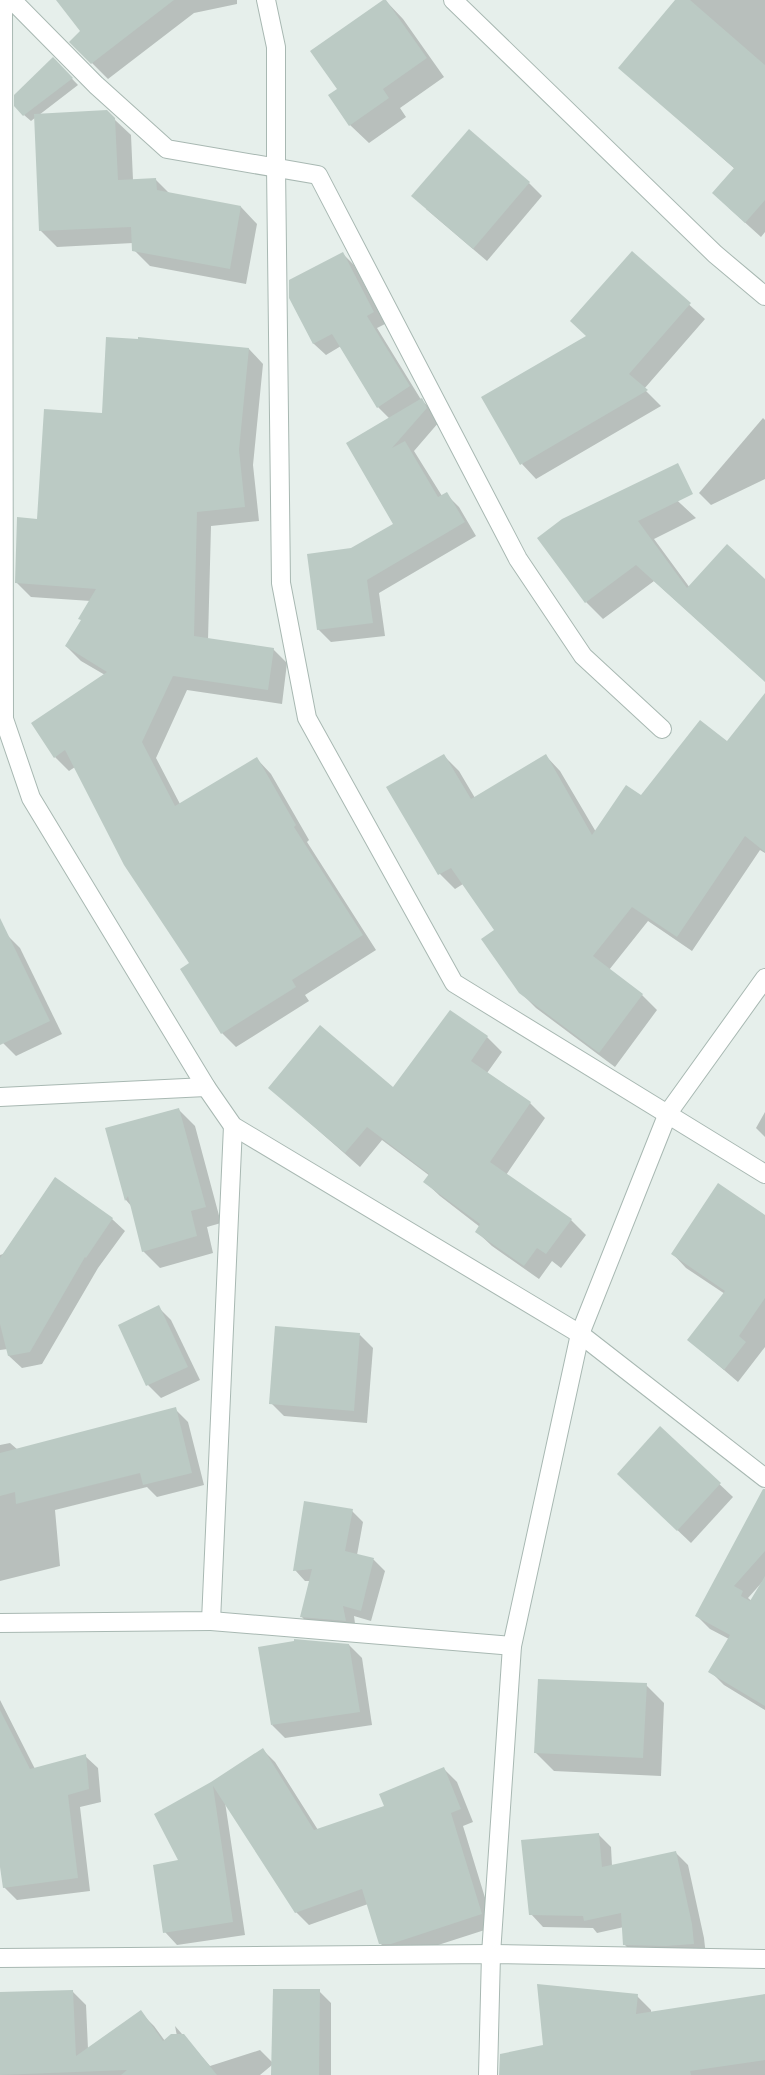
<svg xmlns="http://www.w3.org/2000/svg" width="765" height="2075" viewBox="0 0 765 2075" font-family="'Archivo Narrow',sans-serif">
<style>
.shadow{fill:#0003}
.building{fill:#bbcac4}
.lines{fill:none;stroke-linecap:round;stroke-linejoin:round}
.minor-casing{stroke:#a8b8b2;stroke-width:20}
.minor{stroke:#fff;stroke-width:18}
</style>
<rect width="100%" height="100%" fill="#e6efeb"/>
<g class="shadow">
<polygon points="58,0 237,0 237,4 194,13 108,79 71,42 82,31"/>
<polygon points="385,0 403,19 444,77 400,108 406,117 369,143 350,125 330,96 339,89"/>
<polygon points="677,0 765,0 765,232 761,237 729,208 735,169 620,68"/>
<polygon points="53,59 78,85 39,115 114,119 131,135 133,180 155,179 171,195 241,207 257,224 246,284 150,266 134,250 133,243 57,247 41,231 36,117 31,121 24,115"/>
<polygon points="529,183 542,196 487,261 426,209"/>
<polygon points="632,253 705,319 644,389 661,406 536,479 522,464"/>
<polygon points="343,254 354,265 385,324 377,328 420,398 434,413 439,422 414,451 442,496 446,494 459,507 476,536 379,593 385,636 331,642 318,629 351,550 395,524 390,419 378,407 341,346 326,355 314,344 290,298"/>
<polygon points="249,349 263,364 253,465 259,521 211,526 208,640 273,649 287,663 282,704 187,690 156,758 180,804 257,759 271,774 309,840 307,842 376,950 305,995 309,1001 236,1047 222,1033 191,964 75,767 69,771 55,757 105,675 81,661 66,646 82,620 91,601 31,597 17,583 38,520 104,414"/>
<polygon points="763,418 765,420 765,479 711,505 699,493"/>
<polygon points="652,477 696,518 654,539 690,588 765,581 765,681 654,581 603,619 586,602"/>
<polygon points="765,696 765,853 760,850 692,951 648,921 609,970 642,995 657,1010 615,1067 536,1008 520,992 496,930 463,884 455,889 440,874 388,788 444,756 459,771 475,798 546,756 560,771 596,832 641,797 727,744"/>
<polygon points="7,935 20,948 62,1034 16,1056 3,1043 0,1036 0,939"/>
<polygon points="450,1012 487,1037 502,1052 487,1073 530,1103 545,1118 506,1175 571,1220 586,1235 561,1268 552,1261 539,1279 492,1246 477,1232 480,1227 440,1196 425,1182 430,1176 382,1140 360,1167 270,1088 393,1089"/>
<polygon points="178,1109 195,1126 221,1223 207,1227 213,1253 160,1268 143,1251 132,1207 126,1200 107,1129"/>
<polygon points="765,1112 765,1137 756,1128"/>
<polygon points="765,1217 765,1347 738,1382 689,1340 725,1294 686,1268 673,1254"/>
<polygon points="112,1219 125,1231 98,1268 42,1364 22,1368 9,1356 8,1349 0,1350 0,1255"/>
<polygon points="158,1307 171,1320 200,1380 161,1398 148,1385"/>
<polygon points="360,1335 373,1348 367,1423 284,1416 271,1403"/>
<polygon points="175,1409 188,1422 204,1485 157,1497 147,1487 55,1510 60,1566 0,1581 0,1445 10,1443 18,1450"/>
<polygon points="660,1428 733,1497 691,1543 632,1487"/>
<polygon points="765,1509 765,1579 748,1598 765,1612 765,1710 724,1685 710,1671 729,1639 710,1629 696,1615"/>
<polygon points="352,1511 363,1522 357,1555 374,1560 385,1571 371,1621 354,1616 356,1631 312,1628 302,1617 311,1581 305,1581 295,1570"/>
<polygon points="349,1645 362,1658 372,1725 285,1738 272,1725"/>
<polygon points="646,1685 664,1703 661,1776 554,1771 536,1753"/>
<polygon points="0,1700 35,1769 85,1756 98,1768 101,1802 80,1807 90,1891 17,1900 4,1887 0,1855"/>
<polygon points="263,1750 275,1762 318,1830 386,1807 444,1769 457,1782 473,1822 463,1826 494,1927 404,1956 393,1956 380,1943 368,1904 309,1925 296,1912 225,1802 245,1935 177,1945 165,1932 181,1861 212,1784"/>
<polygon points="598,1834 611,1847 612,1866 676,1853 688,1865 704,1938 706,1956 637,1957 625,1945 624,1927 597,1933 593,1928 543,1927 531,1914"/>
<polygon points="72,1991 86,2005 88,2049 140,2012 154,2026 165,2041 177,2036 175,2026 210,2066 260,2050 273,2063 319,1991 331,2003 331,2075 272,2075 272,2065 260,2075 0,2075 0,1994"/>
<polygon points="765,1995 765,2075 506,2075 545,2047 637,1996 651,2010 651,2013"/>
</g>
<g class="building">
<polygon points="56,0 174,0 91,64 69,42 80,31"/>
<polygon points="383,0 386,0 427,58 383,89 389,98 349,126 328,95 337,89 310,51"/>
<polygon points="675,0 690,0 765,65 765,200 745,223 712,193 734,168 618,68"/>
<polygon points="53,57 73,78 23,116 14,106 14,95"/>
<polygon points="107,110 115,118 118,180 156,178 157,190 241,206 230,269 132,251 131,227 39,231 34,114"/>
<polygon points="469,129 530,182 473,249 411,196"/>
<polygon points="632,251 691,303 629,374 648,390 520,465 481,397 586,336 570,321"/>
<polygon points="343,252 374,312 367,316 410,386 377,408 332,334 313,344 289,298 289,280"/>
<polygon points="106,337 138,339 138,337 249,348 239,450 245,507 197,512 194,636 274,648 268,690 173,676 142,742 175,806 257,757 296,825 294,827 363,935 292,980 296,987 221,1034 180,969 189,963 124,865 65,750 54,758 31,723 107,672 65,646 81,620 78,619 96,589 15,583 17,517 37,519 44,409 102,413"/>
<polygon points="422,398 427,408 392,448 405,441 438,497 447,492 465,522 367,580 373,623 317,630 307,554 351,548 393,524 346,443"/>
<polygon points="678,463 693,494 638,521 687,588 727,544 765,579 765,682 636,565 585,603 537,538 562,519"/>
<polygon points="765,693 765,852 745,836 677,937 632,907 593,956 643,994 599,1053 519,993 481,939 494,930 451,868 438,875 386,787 444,754 471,799 546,754 592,835 626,785 641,795 700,720 727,741"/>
<polygon points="0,918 50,1021 0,1045"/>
<polygon points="450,1010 488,1036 471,1061 531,1102 490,1162 572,1219 546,1254 537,1248 524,1266 475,1232 480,1224 423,1182 429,1174 367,1127 345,1153 268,1088 320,1025 393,1087"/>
<polygon points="179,1108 206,1207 191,1211 197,1236 142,1252 128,1196 125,1201 105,1128"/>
<polygon points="55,1177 113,1218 86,1258 85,1257 30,1352 8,1356 0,1324 0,1258"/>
<polygon points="718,1183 765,1215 765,1298 739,1336 746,1342 724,1370 687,1340 725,1291 671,1254"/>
<polygon points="159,1305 188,1367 146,1386 118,1325"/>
<polygon points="275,1326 360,1333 354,1411 269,1404"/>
<polygon points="176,1407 192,1473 143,1485 140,1473 16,1504 15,1492 0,1496 0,1453"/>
<polygon points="660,1426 721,1483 677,1531 617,1474"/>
<polygon points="763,1489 765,1489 765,1551 734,1586 743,1591 741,1596 750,1601 765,1576 765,1706 708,1672 730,1635 695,1616"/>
<polygon points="304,1501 353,1509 345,1551 374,1558 361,1611 343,1606 346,1621 300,1617 312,1569 293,1571"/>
<polygon points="294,1639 349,1644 360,1712 271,1725 258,1647 294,1641"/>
<polygon points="538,1679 647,1683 643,1758 534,1753"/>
<polygon points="0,1710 30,1769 86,1754 89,1789 68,1795 78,1878 3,1888 0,1867"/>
<polygon points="263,1748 314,1830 384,1806 379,1794 444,1767 461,1809 451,1813 482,1914 391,1944 379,1944 362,1889 295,1913 213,1786 233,1922 163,1933 153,1865 178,1860 154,1814 211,1782"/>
<polygon points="599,1833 602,1867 676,1851 692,1924 694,1944 666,1946 623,1945 621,1913 584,1921 583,1916 529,1915 521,1840"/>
<polygon points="537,1984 638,1994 636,2014 765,1994 765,2060 690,2071 691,2075 499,2075 500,2054 543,2045"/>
<polygon points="273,1989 320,1989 319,2075 271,2075"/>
<polygon points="73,1990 76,2056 141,2010 163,2041 171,2034 184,2034 217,2075 121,2075 127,2070 0,2075 0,1992"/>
</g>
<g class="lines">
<defs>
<g id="minor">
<polyline points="3,0 4,719 31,798 206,1087 233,1126 580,1334 765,1478"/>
<polyline points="12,0 96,85 167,149 318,175 518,559 583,656 662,729"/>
<polyline points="266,0 276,47 276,167 281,583 307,718 454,983 765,1174"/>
<polyline points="453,0 715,254 765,296"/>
<polyline points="0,1097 206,1087"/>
<polyline points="211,1621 512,1646"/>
<polyline points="0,1623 211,1621 233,1126"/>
<polyline points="0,1958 491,1954 765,1959"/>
<polyline points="488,2075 491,1954 512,1646 580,1334 668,1113 765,978"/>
</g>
</defs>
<use href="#minor" class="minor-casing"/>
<use href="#minor" class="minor"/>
</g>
</svg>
